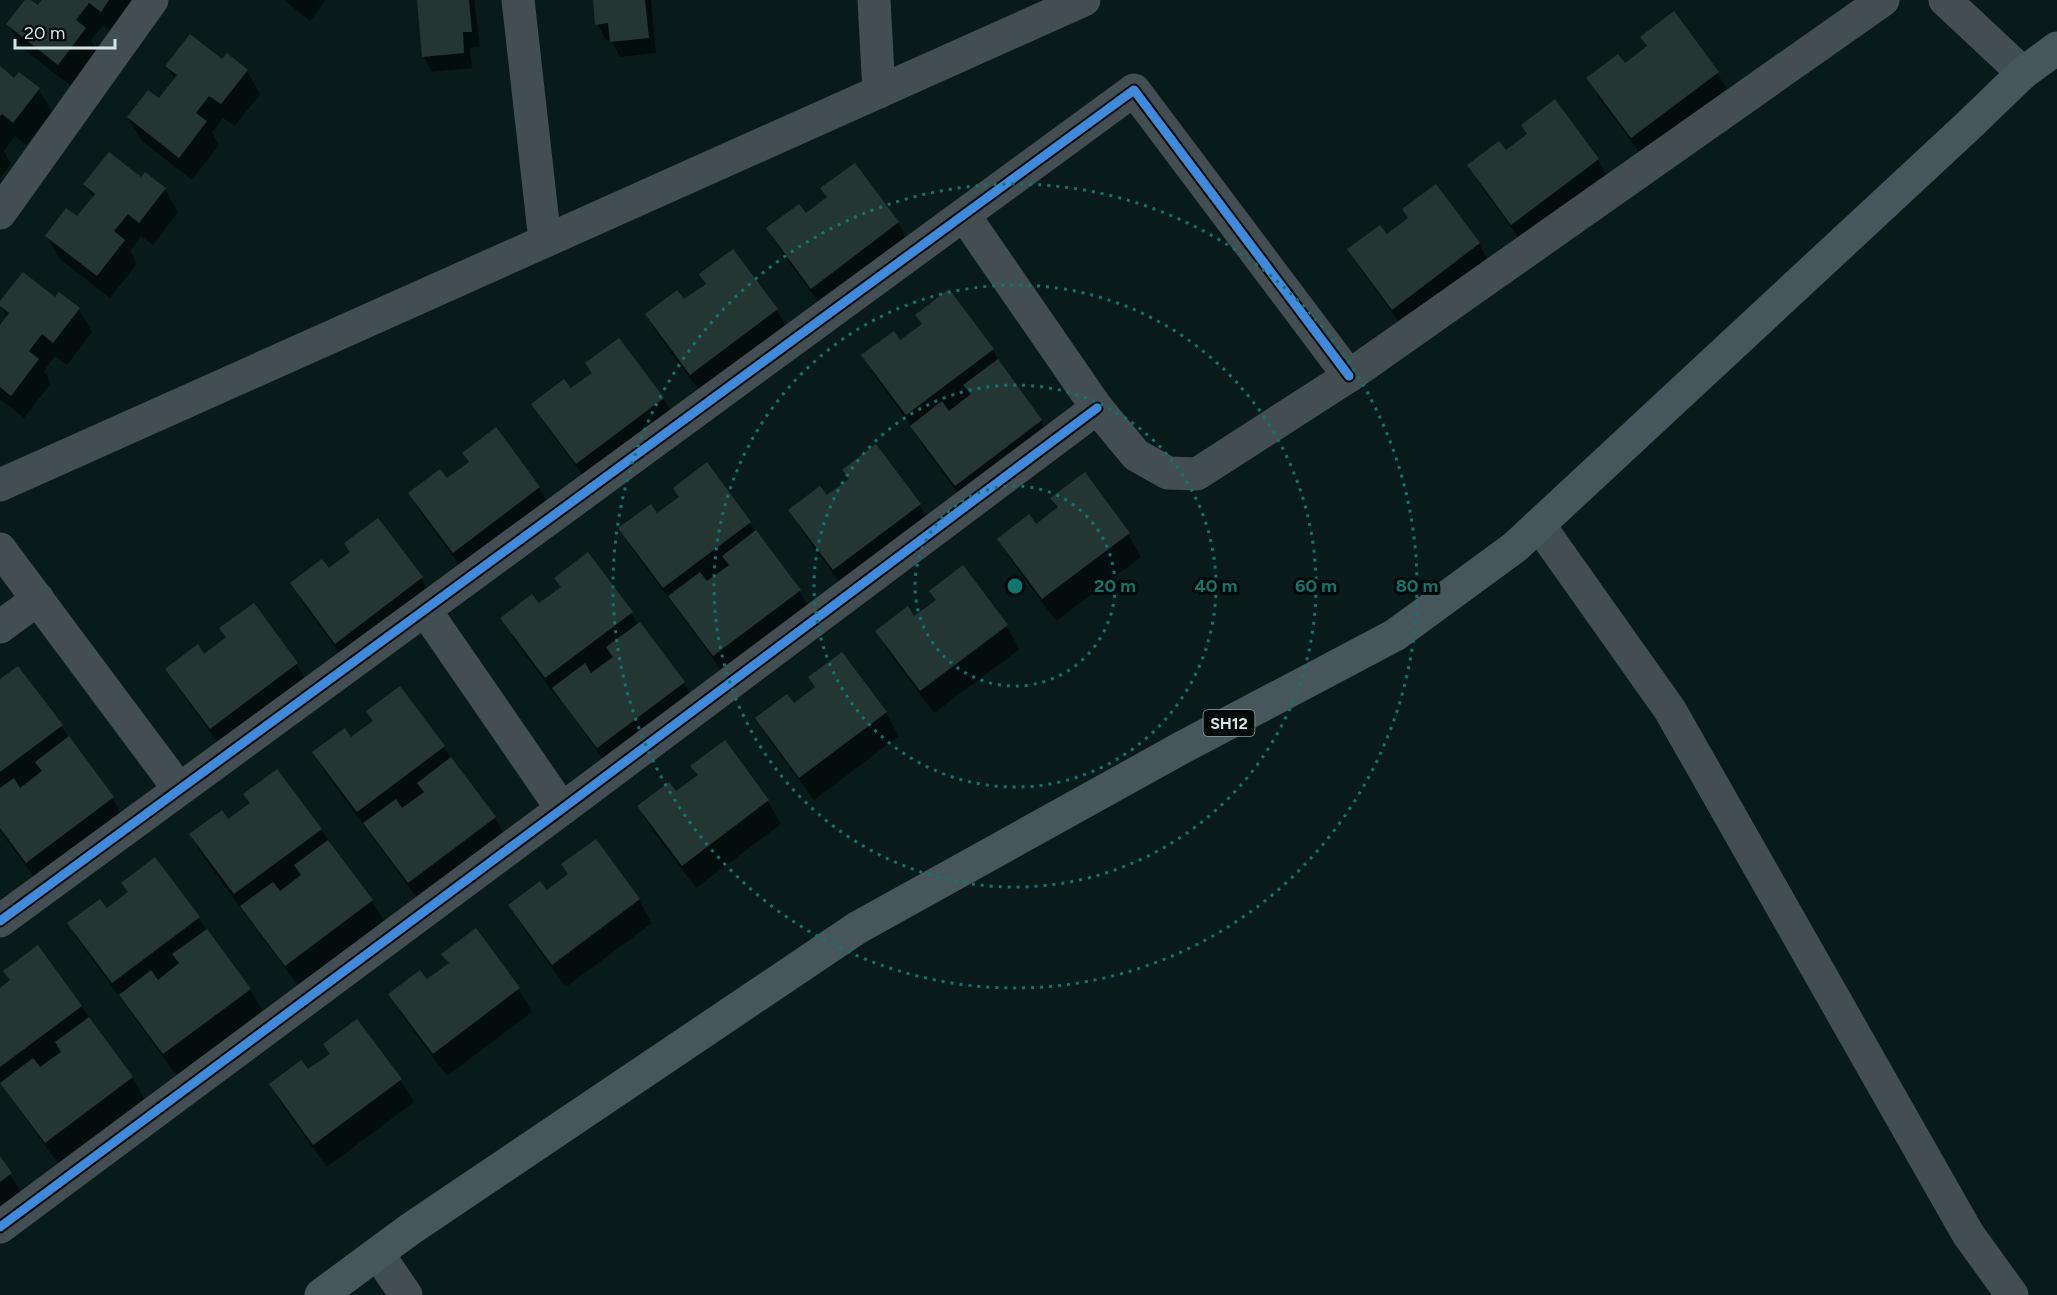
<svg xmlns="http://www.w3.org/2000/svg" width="2057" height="1295" viewBox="0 0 2057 1295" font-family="Figtree,sans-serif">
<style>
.shadow{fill:#0007}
.building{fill:#243634}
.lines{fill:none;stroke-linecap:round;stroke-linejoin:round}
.minor{stroke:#424e52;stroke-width:33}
.major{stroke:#46565b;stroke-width:33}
.cycleway-casing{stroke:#010909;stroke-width:13}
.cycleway{stroke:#408adc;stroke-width:9}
.ring{fill:none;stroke:#0f766e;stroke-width:3;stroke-dasharray:3 6}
.labels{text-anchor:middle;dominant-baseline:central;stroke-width:6;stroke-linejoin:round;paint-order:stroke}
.shield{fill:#010909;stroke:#94a4a4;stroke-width:1.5}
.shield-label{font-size:16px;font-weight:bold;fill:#d3e6e6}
.centre{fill:#0f766e;stroke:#010909;stroke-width:3}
.ring-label{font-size:18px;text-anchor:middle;font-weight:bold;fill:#0f766e;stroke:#010909;stroke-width:6;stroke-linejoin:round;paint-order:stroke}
</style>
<rect width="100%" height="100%" fill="#081a1a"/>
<g class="shadow">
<polygon points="27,0 38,7 44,0 139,0 114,34 103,25 91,40 99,52 72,87 21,47 8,24"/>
<polygon points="284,0 326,0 310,21"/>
<polygon points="419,0 474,0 480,47 470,48 472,68 432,72 424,57"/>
<polygon points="595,0 651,0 656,53 620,57 611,39 606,40 597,24"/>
<polygon points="1642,38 1717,73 1731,96 1645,160 1601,101 1588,78 1625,65 1647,48"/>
<polygon points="223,61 247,71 260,94 235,126 223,118 212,132 219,145 192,180 142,141 128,118 159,100 175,80 167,66"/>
<polygon points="0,68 15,80 38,89 52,112 26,145 15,136 4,151 11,164 0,178"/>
<polygon points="1555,102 1598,160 1611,183 1526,247 1482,188 1469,165 1505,152 1529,135"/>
<polygon points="854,165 898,223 911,246 825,311 781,251 768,229 806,216 828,198"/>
<polygon points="145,174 165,189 178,212 153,245 141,236 130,251 137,264 110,298 60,259 47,236 77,219 93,198 85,184 141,179"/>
<polygon points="1435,186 1479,244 1492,267 1406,332 1363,272 1349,250 1386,236 1409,219"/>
<polygon points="949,291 993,350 1005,372 1041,421 1054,443 969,508 925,449 912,427 876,378 863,355 900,342 923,325 917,315"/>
<polygon points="55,299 79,309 92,332 67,365 55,356 44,371 51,383 24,418 0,399 0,328 7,318 0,303"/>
<polygon points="684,301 776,309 790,332 704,397 660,338 647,315"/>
<polygon points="570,390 663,398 676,421 591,486 547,427 533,404"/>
<polygon points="496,429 539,488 552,511 467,575 423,516 410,494 447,480 470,463 464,453"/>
<polygon points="707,464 799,591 813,614 727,678 634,551 620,528 657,515 680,498"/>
<polygon points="827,497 919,505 933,528 847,592 803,533 790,510"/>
<polygon points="1052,499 1128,534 1141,557 1056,621 1012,562 999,539 1036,526 1058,509"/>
<polygon points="329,570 421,578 434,601 349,666 305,606 292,584"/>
<polygon points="556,578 631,613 638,625 684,683 697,706 611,770 561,699 559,700 515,641 502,618 539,605 562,588"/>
<polygon points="937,601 1006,626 1020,649 934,713 890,654 877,631 914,618"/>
<polygon points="842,654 886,713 899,736 814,800 770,741 757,718 793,705 816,688"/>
<polygon points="204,656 297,664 310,687 224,751 181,692 167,669"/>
<polygon points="0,681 61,726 112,798 126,821 40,885 0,831"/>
<polygon points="374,722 444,747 495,818 508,841 422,905 327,775 314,752 351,739"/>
<polygon points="724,742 768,801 781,824 696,888 652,830 639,807 676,793 698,776 692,766"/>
<polygon points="245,794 321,829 372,901 385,923 300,988 204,858 191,835 228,822 251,805"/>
<polygon points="595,841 639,900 652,923 566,987 523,928 510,905 547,892 569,875"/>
<polygon points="155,859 250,989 263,1012 177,1076 83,947 69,924 106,910 129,893"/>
<polygon points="475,930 519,989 532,1012 447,1076 403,1017 390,994 427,981 449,964 443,954"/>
<polygon points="0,990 81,1006 132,1077 145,1100 59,1165 0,1082"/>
<polygon points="308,1071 400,1079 414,1102 327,1167 284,1108 271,1085"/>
<polygon points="0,1159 24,1197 0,1215"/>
</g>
<g class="building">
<polygon points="25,0 31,0 38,5 42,0 109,0 101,12 89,3 76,20 86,28 58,65 6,24"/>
<polygon points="417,0 469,0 472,32 463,32 464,53 422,57"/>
<polygon points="593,0 645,0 649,38 610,42 608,23 595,25"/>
<polygon points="1674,11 1719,72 1631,138 1586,78 1618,54 1625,63 1647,46 1640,37"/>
<polygon points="190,34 222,59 227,53 248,70 221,104 209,96 196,113 207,121 179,158 127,117 148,90 159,98 177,75 165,66"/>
<polygon points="0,66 14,78 19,72 40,88 13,123 2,114 0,116"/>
<polygon points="1555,99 1599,159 1511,225 1467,165 1499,141 1506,150 1527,134 1521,125"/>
<polygon points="109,152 141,177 145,172 166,188 139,223 128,214 114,231 125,240 97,276 45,236 66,208 77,216 95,194 83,184"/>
<polygon points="855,163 899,222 811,289 766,228 799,204 806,213 827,197 820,188"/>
<polygon points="1436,184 1480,243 1392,310 1347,249 1380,225 1387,234 1408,218 1402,209"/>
<polygon points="733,249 778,309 690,375 645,314 677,290 684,299 706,284 699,274"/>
<polygon points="23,272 55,297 59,292 80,308 53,343 42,334 29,351 39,359 11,396 0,387 0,325 9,313 0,306 0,301"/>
<polygon points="949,289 994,349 906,415 861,355 894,331 900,340 922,324 915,315"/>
<polygon points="619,338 664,398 576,464 531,404 564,379 571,388 592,373 585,363"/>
<polygon points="998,359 1042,420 955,486 910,426 942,401 949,411 971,394 963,385"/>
<polygon points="496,427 540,487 453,553 408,493 440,469 447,478 469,462 462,453"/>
<polygon points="876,444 921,504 833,570 788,510 820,486 827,495 849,479 842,470"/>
<polygon points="707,462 751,522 663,588 618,528 651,504 657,513 679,497 673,488"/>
<polygon points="1085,472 1130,533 1042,599 997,539 1029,514 1036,524 1058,507 1050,498"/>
<polygon points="378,518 423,577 335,644 290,583 322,559 329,568 350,552 344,543"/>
<polygon points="756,530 801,590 713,656 668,596 700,572 707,581 729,565 722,556"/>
<polygon points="588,552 633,612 545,678 500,618 532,594 539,603 561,587 554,578"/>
<polygon points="963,565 1008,625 920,691 875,631 908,606 914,616 936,600 929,591"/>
<polygon points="254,603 298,663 210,729 165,669 198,644 204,654 226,637 219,628"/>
<polygon points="640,622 685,682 597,748 552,688 585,663 591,673 613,657 606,647"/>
<polygon points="842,652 887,712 799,778 755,718 787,694 794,703 815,687 808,677"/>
<polygon points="18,666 63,725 0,772 0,679"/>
<polygon points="400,686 445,746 357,812 312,752 345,728 351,737 373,721 366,711"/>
<polygon points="69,736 114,797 26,863 0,828 0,788 14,778 20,788 42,771 35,762"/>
<polygon points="725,740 769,800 682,866 637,806 669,782 676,791 698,775 690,766"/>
<polygon points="451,757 496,817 408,883 363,823 396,799 402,808 424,792 417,783"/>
<polygon points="277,769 322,829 234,894 189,834 222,810 228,819 250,803 243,794"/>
<polygon points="596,839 640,899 552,965 508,905 540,881 547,890 568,874 561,864"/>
<polygon points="328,840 373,900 285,966 240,906 273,882 280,891 301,875 294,865"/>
<polygon points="155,857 200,917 112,983 67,923 100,899 107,908 128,892 121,883"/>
<polygon points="476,928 520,988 433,1054 388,994 420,970 427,979 449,963 441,954"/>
<polygon points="207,929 251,989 163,1054 119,995 151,970 158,980 179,963 172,954"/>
<polygon points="38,945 82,1006 0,1067 0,988 10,980 3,971"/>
<polygon points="89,1017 133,1077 45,1143 0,1083 33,1058 40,1067 61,1052 55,1042"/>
<polygon points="357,1019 402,1079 313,1145 269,1084 301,1060 308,1069 330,1054 323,1044"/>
<polygon points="0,1156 12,1173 0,1182"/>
</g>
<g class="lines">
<g class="minor">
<polyline points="518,0 545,241"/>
<polyline points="874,0 879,92"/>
<polyline points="1945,0 2023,73"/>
<polyline points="0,213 152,0"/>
<polyline points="964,215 1097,408 1136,455 1168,473 1197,474 1349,376 1883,0"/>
<polyline points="0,485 1084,0"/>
<polyline points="1539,525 1670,710 1968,1234 2012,1295"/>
<polyline points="0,549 179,789"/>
<polyline points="425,610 562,809"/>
<polyline points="0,627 38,599"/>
<polyline points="0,921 1134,90 1349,376"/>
<polyline points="0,1227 562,809 1097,408"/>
<polyline points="378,1254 406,1295"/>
</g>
<polyline class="major" points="321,1295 409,1230 857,928 1183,747 1395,635 1515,547 1968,126 2023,73 2057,48"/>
<defs>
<g id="cycleway">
<polyline points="0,921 1134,90 1349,376"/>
<polyline points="0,1227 562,809 1097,408"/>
</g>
</defs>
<use href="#cycleway" class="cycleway-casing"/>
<use href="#cycleway" class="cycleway"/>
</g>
<g class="ring">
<circle cx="1015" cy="586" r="100"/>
<circle cx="1015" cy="586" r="201"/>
<circle cx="1015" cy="586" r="301"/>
<circle cx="1015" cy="586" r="402"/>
</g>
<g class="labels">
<rect class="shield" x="1203.5" y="710" width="51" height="26" rx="4.5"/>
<g class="shield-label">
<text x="1229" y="723">SH12</text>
</g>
</g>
<circle cx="1015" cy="586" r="9" class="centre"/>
<g class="ring-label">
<text x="1115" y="592">20 m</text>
<text x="1216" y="592">40 m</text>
<text x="1316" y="592">60 m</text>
<text x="1417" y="592">80 m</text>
</g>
<path d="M15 39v9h100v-9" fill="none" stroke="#d3e6e6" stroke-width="3"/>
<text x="24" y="39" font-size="18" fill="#d3e6e6" stroke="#010909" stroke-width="4.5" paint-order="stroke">20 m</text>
</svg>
